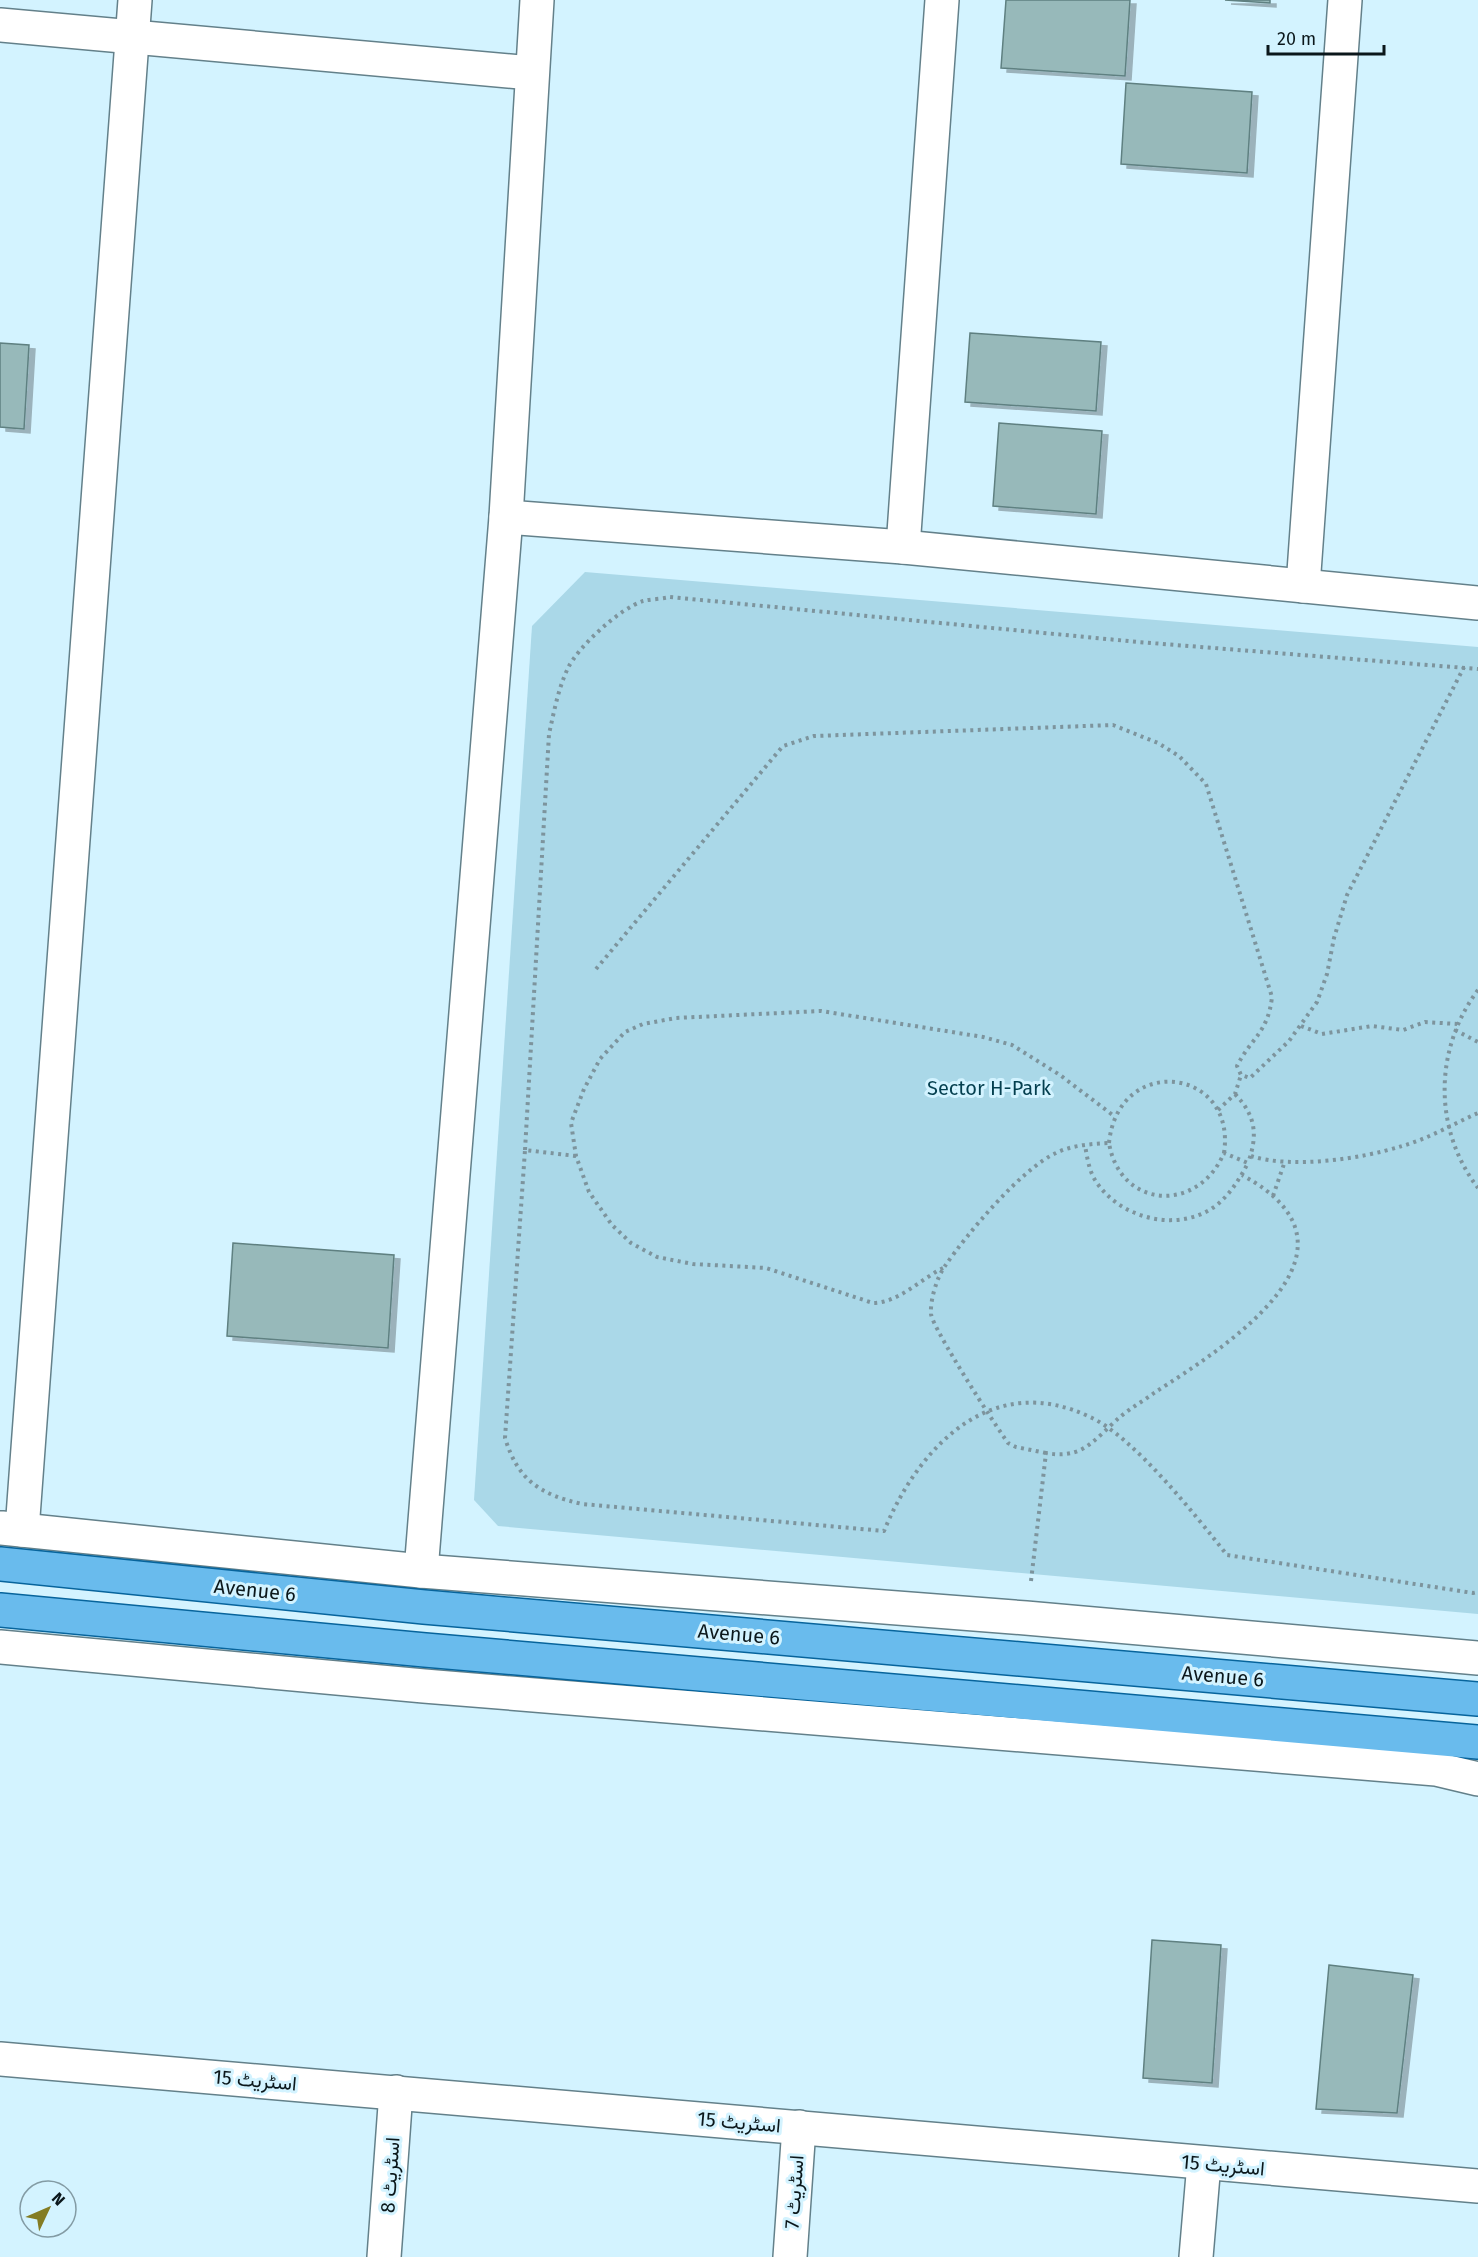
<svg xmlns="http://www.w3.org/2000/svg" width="1478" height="2257" viewBox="0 0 1478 2257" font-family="'Fira Sans',Vazirmatn,sans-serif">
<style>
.green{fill:#aad8e8}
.building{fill:#97b9ba;stroke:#5f8081;stroke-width:1.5;filter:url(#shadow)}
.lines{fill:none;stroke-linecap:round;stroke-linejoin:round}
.minor-casing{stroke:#63808a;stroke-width:36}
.major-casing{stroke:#07649c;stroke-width:36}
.path{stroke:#7d949d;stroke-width:4;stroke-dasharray:3 4.5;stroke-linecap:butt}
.minor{stroke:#fff;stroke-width:33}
.major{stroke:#69bbed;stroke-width:33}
.labels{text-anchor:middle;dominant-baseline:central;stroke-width:6;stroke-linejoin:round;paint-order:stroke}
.park-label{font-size:20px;fill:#043f4f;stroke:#d3f3ff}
.street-label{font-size:20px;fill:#0b171b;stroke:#d3f3ff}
</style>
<defs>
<filter id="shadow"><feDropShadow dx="6" dy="4" stdDeviation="0" flood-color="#0004"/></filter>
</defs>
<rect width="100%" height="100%" fill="#d3f3ff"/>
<polygon class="green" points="585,572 1478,647 1478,1614 498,1526 474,1500 532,626"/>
<g class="building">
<polygon points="1006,0 1130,0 1125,76 1001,68"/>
<polygon points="1225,0 1270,0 1270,3"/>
<polygon points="1126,83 1252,92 1247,173 1121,164"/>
<polygon points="970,333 1101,342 1096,411 965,402"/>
<polygon points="0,343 29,345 24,429 0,427"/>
<polygon points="999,423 1102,431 1096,514 993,506"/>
<polygon points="233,1243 394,1255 388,1348 227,1336"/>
<polygon points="1152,1940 1221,1945 1212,2083 1143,2078"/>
<polygon points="1329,1965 1413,1975 1397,2113 1316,2109"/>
</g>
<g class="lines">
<defs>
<g id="minor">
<polyline points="0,25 531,73"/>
<polyline points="506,517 903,547 1478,603"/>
<polyline points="903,547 942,0"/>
<polyline points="1303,586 1345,0"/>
<polyline points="2,1528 421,1571 1026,1618 1478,1658"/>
<polyline points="22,1530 135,0"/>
<polyline points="421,1571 506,517 537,0"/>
<polyline points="0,1647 424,1686 1436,1769 1478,1779"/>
<polyline points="0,2059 1478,2186"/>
<polyline points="384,2257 396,2092"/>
<polyline points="790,2257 799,2127"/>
<polyline points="1196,2257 1204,2163"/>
</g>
<g id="major">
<polyline points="0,1564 424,1607 1478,1699"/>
<polyline points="0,1610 425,1650 1478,1742"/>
</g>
</defs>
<use href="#minor" class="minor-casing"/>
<use href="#major" class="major-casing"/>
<g class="path">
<path d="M596,969l187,-223 31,-10 299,-11 45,18 21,13 27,28 66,213c-4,36 -21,41 -35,69l4,9 9,3 39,-37 28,-39 10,-28 7,-36 13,-43 117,-228"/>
<path d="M1478,990c-44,59 -45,139 0,198"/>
<polyline points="1301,1026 1322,1034 1372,1026 1403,1030 1425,1022 1457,1024"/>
<polyline points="1455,1030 1478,1042"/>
<path d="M1235,1094c21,22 23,41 13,69"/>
<polyline points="1218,1110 1235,1094 1241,1075"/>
<path d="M1109,1143c9,-90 128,-76 115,10"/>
<path d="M525,1150l24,-416c5,-22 9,-45 19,-66 11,-22 51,-59 75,-67 8,-2 19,-2 27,-4l468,45 340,27"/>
<path d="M576,1156l-51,-6 -20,288c13,42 34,56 77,66l302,27c35,-85 108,-161 206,-114 44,20 106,99 137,138l246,38 5,-1"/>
<path d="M1251,1156c40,13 110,3 151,-10 26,-7 51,-22 76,-33"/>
<polyline points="1273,1196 1285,1161"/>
<path d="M943,1268c-22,11 -45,35 -70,35l-107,-35 -73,-4 -36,-7 -26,-14 -19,-18 -23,-33 -13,-36 -5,-33 13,-34 16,-30 25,-27 18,-8 33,-6 145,-7 162,26 29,8 48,30 54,41"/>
<path d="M1046,1453l-30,-6 -8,-4c-13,-18 -75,-114 -77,-129 -1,-14 6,-37 14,-48 22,-32 76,-97 111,-113 16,-8 35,-9 53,-10 11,66 89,71 115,10l24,10c-8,15 -17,30 -30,41 -37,30 -98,16 -123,-24 -6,-10 -8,-23 -10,-35"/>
<path d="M1031,1581l15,-128c12,2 21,2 32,-2 15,-6 30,-24 42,-34 11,-9 23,-16 34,-24 71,-46 227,-143 88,-218"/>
</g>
<use href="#minor" class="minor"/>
<use href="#major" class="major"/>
</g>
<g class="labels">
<g class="park-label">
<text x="989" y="1088">Sector H-Park</text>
</g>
<g class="street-label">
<text transform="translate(255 1590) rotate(6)">Avenue 6</text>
<text transform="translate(739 1634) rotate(5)">Avenue 6</text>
<text transform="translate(1223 1676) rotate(5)">Avenue 6</text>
<text transform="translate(255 2080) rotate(5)">اسٹریٹ 15</text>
<text transform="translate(739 2122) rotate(5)">اسٹریٹ 15</text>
<text transform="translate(1223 2165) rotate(5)">اسٹریٹ 15</text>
<text transform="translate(390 2175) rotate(-86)">اسٹریٹ 8</text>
<text transform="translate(794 2192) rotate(-86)">اسٹریٹ 7</text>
</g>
</g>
<g transform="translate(48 2209) rotate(46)"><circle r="28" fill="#d3f3ff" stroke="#839ba4" stroke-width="1.5"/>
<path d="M0-4.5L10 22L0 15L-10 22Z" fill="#847c23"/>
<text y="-9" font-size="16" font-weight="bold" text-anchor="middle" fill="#0b171b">N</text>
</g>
<path d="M1268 45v9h116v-9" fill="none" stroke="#0b171b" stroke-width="3"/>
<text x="1277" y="45" font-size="18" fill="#0b171b" stroke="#d3f3ff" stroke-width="4.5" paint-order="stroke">20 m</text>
</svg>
